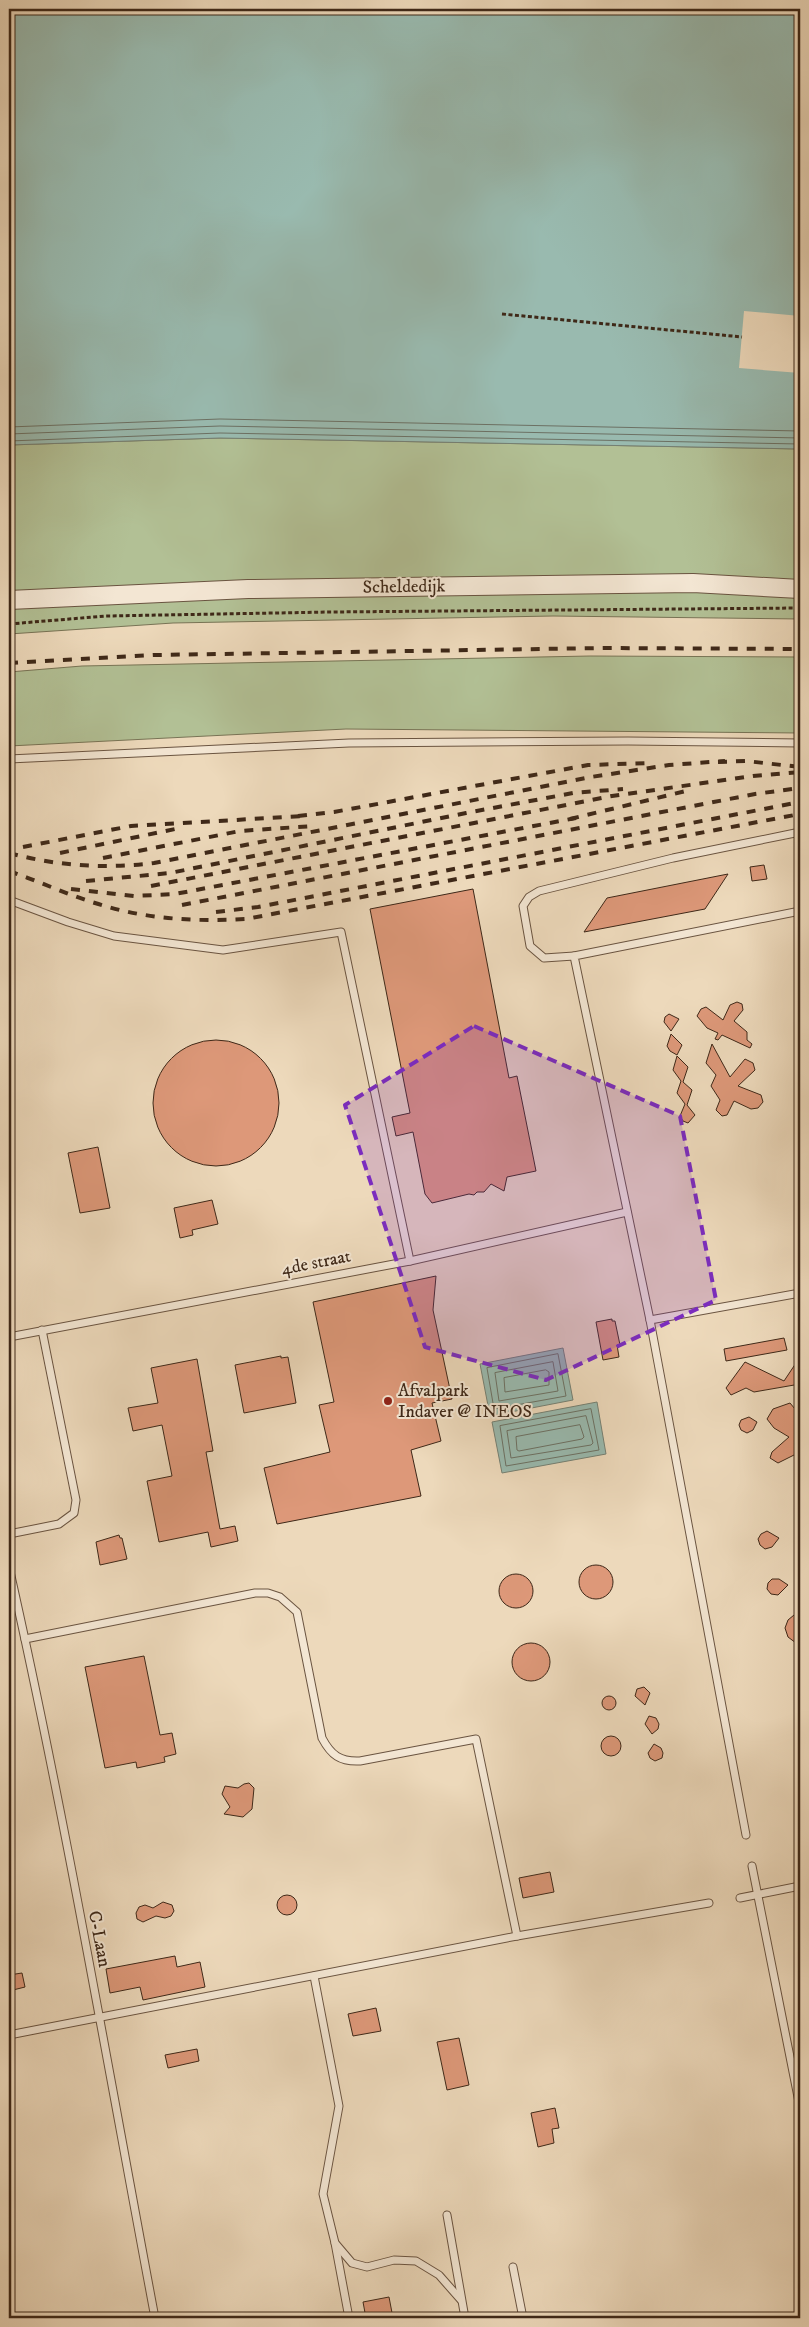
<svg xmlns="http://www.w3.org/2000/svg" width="809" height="2327" viewBox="0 0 809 2327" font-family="'IM FELL DW Pica',serif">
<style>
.green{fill:#b2c095;stroke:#787456}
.water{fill:#99baaf;stroke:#758073}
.pier{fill:#edd9bb}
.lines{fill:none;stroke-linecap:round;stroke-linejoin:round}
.shore{stroke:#6c7164;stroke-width:1}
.building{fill:#dd9879;stroke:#3e2818}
.service-casing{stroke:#6a5441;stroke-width:9}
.tertiary-casing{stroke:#6a5441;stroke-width:20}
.path{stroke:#3e2818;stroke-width:3;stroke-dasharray:4 2.5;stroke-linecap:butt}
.service{stroke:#f3e6d3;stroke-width:7}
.tertiary{stroke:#f3e6d3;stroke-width:18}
.rail{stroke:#3e2818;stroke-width:4;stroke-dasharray:9 9;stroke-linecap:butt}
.marked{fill:#7b2cbf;fill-opacity:0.2;stroke:#7b2cbf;stroke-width:4;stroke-dasharray:10 6;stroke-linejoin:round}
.poi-dot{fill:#8f2418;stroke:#f3e6d3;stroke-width:2}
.labels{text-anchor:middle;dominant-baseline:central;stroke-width:4;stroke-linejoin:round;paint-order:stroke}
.street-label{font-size:18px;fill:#3e2818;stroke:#f3e6d3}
.poi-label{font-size:18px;fill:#3e2818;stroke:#f3e6d3;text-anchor:start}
</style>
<rect width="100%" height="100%" fill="#edd9bb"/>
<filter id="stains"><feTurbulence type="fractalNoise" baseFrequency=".004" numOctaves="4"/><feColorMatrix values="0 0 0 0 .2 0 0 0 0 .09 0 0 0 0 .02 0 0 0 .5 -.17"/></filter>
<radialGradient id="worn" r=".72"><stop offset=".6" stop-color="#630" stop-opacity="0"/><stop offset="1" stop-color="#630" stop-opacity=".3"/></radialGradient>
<g class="green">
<polygon points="220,438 800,449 800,619 553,616 173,623 9,634 9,445"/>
<polygon points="590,656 800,657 800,733 346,729 9,746 9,672 82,666"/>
</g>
<g class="water">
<polygon points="9,9 800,9 800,449 220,438 9,445"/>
<polygon points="563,1348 573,1400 490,1416 480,1364"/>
<polygon points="597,1402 606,1454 502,1473 492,1422"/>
</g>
<polygon class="pier" points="744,311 800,316 800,373 739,368"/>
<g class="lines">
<g class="shore">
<polyline points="9,427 220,419 800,431"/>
<polyline points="9,434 220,426 800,438"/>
<polyline points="9,441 220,433 800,444"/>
<polygon points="558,1354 566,1396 494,1409 487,1368"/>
<polygon points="553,1362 558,1391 499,1401 495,1373"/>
<polygon points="546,1370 549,1372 549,1385 505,1392 504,1378"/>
<polygon points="591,1409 599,1450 506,1466 500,1426"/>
<polygon points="586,1416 593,1443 591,1445 511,1458 507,1431"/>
<polygon points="580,1425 584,1437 582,1439 519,1451 517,1450 516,1437"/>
</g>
</g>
<g class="building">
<polygon points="764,865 767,879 752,881 750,867"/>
<polygon points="728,874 705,909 584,932 607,898"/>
<polygon points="473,889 509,1078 517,1076 536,1171 507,1177 504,1191 491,1184 484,1192 477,1192 474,1195 469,1194 432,1203 425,1194 413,1132 396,1136 392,1117 410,1113 370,909"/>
<polygon points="737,1002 742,1004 743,1010 734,1021 747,1032 747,1040 752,1044 750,1048 722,1035 718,1040 715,1039 718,1033 707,1028 697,1016 701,1009 706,1007 723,1020 730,1005"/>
<polygon points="669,1014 679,1019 671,1031 664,1022 665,1017"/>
<polygon points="671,1034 682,1045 677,1055 670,1051 667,1046"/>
<circle cx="216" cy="1103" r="63"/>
<polygon points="712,1044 730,1077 745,1059 753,1063 755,1070 738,1086 761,1095 763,1102 758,1108 751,1109 734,1101 727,1115 722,1116 716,1110 720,1100 711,1086 716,1075 706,1063"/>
<polygon points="677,1056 688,1067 683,1082 692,1090 687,1105 695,1115 688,1123 683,1121 680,1116 685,1104 677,1093 681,1081 673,1070"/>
<polygon points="98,1147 110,1208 80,1213 68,1153"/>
<polygon points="212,1200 218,1224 192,1230 193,1235 180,1238 174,1208"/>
<polygon points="436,1276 433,1310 452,1399 432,1403 441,1441 411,1450 421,1496 277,1524 264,1468 330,1452 319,1405 334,1402 313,1302"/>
<polygon points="612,1319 612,1321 615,1321 620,1345 617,1345 619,1357 603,1360 596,1322"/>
<polygon points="784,1338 787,1350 726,1361 724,1349"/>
<polygon points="281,1356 281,1358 288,1357 296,1403 244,1413 235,1365"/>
<polygon points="800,1357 800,1384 754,1392 746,1388 731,1395 726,1388 745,1362 784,1381"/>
<polygon points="197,1359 213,1451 206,1452 220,1529 235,1526 238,1541 211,1547 208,1532 159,1542 147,1481 172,1476 162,1425 133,1431 128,1408 158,1403 151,1368"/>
<polygon points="790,1403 800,1415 800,1452 778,1463 770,1458 772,1452 789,1437 774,1428 767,1419 773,1409"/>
<polygon points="749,1417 757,1422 753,1430 747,1433 741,1430 739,1425 741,1420"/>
<polygon points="767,1531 779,1538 772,1547 765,1549 760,1545 758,1539 761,1534"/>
<polygon points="119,1535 120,1538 122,1538 127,1559 100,1565 96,1542"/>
<circle cx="596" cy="1582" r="17"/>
<circle cx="516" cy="1591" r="17"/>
<polygon points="772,1579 779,1579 788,1585 778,1595 771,1594 767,1589 768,1583"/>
<polygon points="800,1610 800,1646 788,1637 785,1628 788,1620"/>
<circle cx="531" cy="1662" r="19"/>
<polygon points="144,1656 160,1735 172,1733 176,1754 164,1757 165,1762 137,1768 136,1762 105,1768 85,1667"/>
<polygon points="644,1687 650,1693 645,1705 635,1696 637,1689"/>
<circle cx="609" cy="1703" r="7"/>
<polygon points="649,1716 656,1718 659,1724 658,1729 652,1734 645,1724"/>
<circle cx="611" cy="1746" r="10"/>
<polygon points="654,1744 661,1748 663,1753 662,1758 655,1761 650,1758 648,1753"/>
<polygon points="249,1783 254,1788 252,1809 243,1817 224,1814 230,1807 222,1794 225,1786 238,1788 244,1784"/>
<polygon points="550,1872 554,1892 523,1898 519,1878"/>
<circle cx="287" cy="1905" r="10"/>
<polygon points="163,1902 172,1905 174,1911 171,1916 165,1918 156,1916 143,1922 137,1919 136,1913 139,1907 145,1905 153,1908"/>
<polygon points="175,1956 177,1967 200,1962 205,1987 143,2000 140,1987 110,1993 106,1969"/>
<polygon points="22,1973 25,1987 9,1991 9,1975"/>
<polygon points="376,2008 381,2031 353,2036 348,2014"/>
<polygon points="459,2038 469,2085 447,2090 437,2042"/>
<polygon points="197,2049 199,2061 168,2068 165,2055"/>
<polygon points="555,2108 559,2128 552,2129 554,2143 538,2147 531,2113"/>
<polygon points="389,2297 393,2318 366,2318 363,2302"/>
</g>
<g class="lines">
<defs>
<g id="service">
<polyline points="9,759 349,743 628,741 800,743"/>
<polyline points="9,900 68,922 114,936 223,950 341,932 410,1261"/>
<polyline points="574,956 544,958 530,946 523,906 529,897 539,891 673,858 800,832"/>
<polyline points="650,1320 574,956 800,911"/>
<polyline points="9,1337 410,1261 627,1212"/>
<polyline points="9,1534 59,1524 74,1513 76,1500 42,1330"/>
<path d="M9,1567c56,248 99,501 146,751"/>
<path d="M25,1639l230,-46h13l12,4 17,15 25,126c9,17 18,24 38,23l116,-22 41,197"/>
<polyline points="746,1835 650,1320 800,1293"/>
<polyline points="752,1866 800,2107"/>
<polyline points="740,1898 800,1886"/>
<polyline points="314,1976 339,2106 323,2194 335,2243 352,2263 367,2267 394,2260 416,2261 439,2275 461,2300"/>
<polyline points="9,2035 517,1936 709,1903"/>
<polyline points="447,2215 465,2318"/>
<polyline points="335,2243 349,2318"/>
<polyline points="513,2267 523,2318"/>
</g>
<polyline id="tertiary" points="9,600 248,589 693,583 800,589"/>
</defs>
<use href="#service" class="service-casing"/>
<use href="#tertiary" class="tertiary-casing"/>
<g class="path">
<polyline points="502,314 742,337"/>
<polyline points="9,624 106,616 331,612 800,608"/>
</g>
<use href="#service" class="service"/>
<use href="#tertiary" class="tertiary"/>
<g class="rail">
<polyline points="9,663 155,655 603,648 800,649"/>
<polyline points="718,762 746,761 800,767"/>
<polyline points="298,816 334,812 588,765 651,763"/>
<polyline points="570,819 686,791"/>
<polyline points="23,847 131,826 304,816"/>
<path d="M9,853c48,13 95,16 145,10l437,-86 78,-12 56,-4"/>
<polyline points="60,853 180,828"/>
<polyline points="103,858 240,831 313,826"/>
<path d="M9,871c29,10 57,23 86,32 49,16 100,19 151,16l554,-105"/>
<polyline points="86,881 170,873 466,813 573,793 623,789"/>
<polyline points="151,886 612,796 753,776 800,772"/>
<polyline points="71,889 134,896 175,894 576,818"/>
<polyline points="182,905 755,794 800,788"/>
<polyline points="216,912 258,907 800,802"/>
</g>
</g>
<path class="marked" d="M474,1026l206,90 36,184 -170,80 -121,-33 -80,-242z"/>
<circle class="poi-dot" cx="388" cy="1401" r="5"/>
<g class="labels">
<g class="street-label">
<text transform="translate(404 587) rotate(-1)">Scheldedijk</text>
<text transform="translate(316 1263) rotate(-11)">4de straat</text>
<text transform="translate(99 1939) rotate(79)">C-Laan</text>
</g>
<g class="poi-label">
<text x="398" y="1391">Afvalpark<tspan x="398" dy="21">Indaver @ INEOS</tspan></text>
</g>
</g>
<rect width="809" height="2327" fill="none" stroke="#edd9bb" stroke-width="30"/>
<rect x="10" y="10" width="789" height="2307" fill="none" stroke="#3e2818" stroke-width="2.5"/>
<rect x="15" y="15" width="779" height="2297" fill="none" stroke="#3e2818"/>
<rect width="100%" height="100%" filter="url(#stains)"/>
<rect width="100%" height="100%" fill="url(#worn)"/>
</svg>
